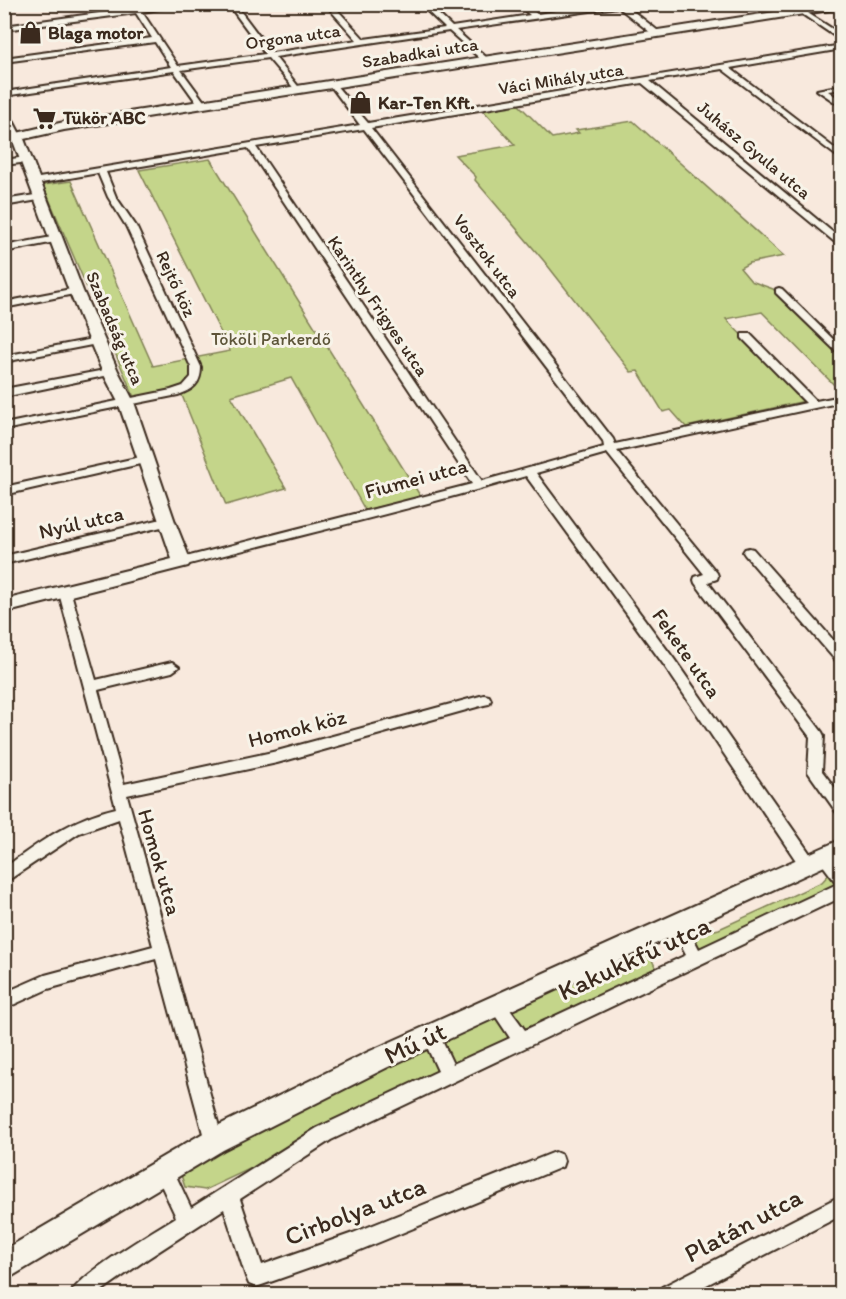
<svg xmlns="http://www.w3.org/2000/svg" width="846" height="1299" viewBox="0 0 846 1299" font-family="Itim,sans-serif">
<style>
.green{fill:#c4d58a;stroke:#808054;stroke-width:1.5}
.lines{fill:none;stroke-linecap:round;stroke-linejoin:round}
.street-casing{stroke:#3b2a1e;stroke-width:4}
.secondary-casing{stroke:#3b2a1e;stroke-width:4}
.street{fill:#f7f3e8;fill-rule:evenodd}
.secondary{fill:#f7f3e8;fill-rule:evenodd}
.labels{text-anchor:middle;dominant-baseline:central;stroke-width:6;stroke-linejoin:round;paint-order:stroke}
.far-poi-label{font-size:18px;font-weight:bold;fill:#3b2a1e;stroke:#f7f3e8;text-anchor:start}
.far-street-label{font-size:18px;fill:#3b2a1e;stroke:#f7f3e8}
.far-park-label{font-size:18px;fill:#5d5539;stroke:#f7f3e8}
.street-label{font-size:21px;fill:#3b2a1e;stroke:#f7f3e8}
.near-street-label{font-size:26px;fill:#3b2a1e;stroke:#f7f3e8}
</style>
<rect width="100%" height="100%" fill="#f8e9dd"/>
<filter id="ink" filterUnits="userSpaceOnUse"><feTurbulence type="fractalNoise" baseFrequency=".0167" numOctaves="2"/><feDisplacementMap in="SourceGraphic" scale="12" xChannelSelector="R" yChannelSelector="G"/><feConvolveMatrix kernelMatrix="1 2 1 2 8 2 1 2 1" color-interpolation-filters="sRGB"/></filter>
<g filter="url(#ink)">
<g class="green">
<polygon points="518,104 552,138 579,133 576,130 633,121 784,256 749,263 740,268 751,281 773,289 841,356 841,392 762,312 726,319 805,401 686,427 671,410 663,412 638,371 631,372 544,261 475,180 476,177 455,155 515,145 482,109"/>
<polygon points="210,159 421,497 365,510 291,378 231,396 286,488 226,505 179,388 134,397 43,185 71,181 153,366 230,351 139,170"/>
<polygon points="841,848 841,889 702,955 693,941 702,933 719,929 822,882 833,870"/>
<polygon points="648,936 652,960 659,975 205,1190 185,1187 179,1169"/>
</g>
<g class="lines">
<defs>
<g id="street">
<polygon points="165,4 187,4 142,12 178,66 265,54 228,4 235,4 272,53 357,40 325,4 332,4 364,39 445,28 420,4 428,4 452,27 530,15 517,4 525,4 537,14 603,4 624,4 662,34 655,36 618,7 456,30 487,58 488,60 484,62 449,31 275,57 301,90 297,92 268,58 181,70 206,104 202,106 199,106 174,71 4,96 4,92 171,67 155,42 4,62 4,58 152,38 136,13 4,30 4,26"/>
<polygon points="799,10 803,10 842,35 842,41 799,12"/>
<path d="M842,45v4l-112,19 112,86v6l-120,-91 -72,12 192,159v8l-200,-165 -271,45 242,311 2,5 191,-41 -64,-65v-4h8l66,67 26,-5v6l-225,49 100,122 1,3 -1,3 -9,3 114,150 2,4 -2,35 20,26v18l-5,-2 -29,-41 2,-35 -115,-154 -1,-3 1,-3 9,-3 -97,-121 -71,20 138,186 139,199 2,5 -2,5 -6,1 -6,-1 -137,-203 -138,-189c-114,33 -229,60 -344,90l-4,-1 -2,-3 2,-3 294,-75 -224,-336 -142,24 10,25 20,29 65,141c0,17 -8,23 -23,28l-174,35v-6l167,-34 12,-4 8,-9v-10l-65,-141 -18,-29 -10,-24 -62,11 -3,-1v-4l327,-54 -30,-40 4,-2 34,40zM364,129l239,312 1,6 -122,34 -226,-334z"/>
<polygon points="842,85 842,89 828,91 842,101 842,107 817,90"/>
<polygon points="4,109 8,111 21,136 20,138 13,136 4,120"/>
<polygon points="26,157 30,160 29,162 4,165 4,160"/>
<polygon points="41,194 44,195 44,199 4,206 4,200"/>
<polygon points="57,236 62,239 60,241 4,252 4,246"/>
<polygon points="76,288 79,289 79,293 4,308 4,302"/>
<polygon points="779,288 782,289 842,348 842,357 776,293 776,289"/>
<polygon points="98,338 103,341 102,343 4,362 4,356"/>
<polygon points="110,369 114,370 114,374 4,397 4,389"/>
<polygon points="145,456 149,458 151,460 149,462 4,495 4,487"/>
<polygon points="166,518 170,519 172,522 170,525 4,564 4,556"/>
<polygon points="749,548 753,549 842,650 842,664 837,662 745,555 743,552 745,549"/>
<path d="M65,589l6,4 25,87 76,-18 7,5 -7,5 -74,18 26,94 153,-33 207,-56 5,1 2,4 -2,4 -5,1 -207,58 -150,32 96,346 -2,6 -7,3 -7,-3 -2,-6 -49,-182 -108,30 -44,20v-16l41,-18 108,-29 -34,-127 -40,14 -75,50v-15c36,-26 68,-50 112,-60l-57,-215z"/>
<path d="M824,850c21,7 18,29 18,47l-511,243 -91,59 22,66 91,-32 202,-81 7,3 2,6 -2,6 -209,86 -97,34 -7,-3 -3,-7 -22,-68 -77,50 -50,35h-26c6,-18 84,-64 105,-77l-22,-47 2,-7 7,-2 7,2 21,45 126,-80 121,-57 -16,-35 3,-6 6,-2 6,2 16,34 57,-26 -22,-33 3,-5 6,-3 6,3 22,30 161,-75 -17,-32 2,-5 6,-2 6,2 16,31 138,-65 -21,-28 2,-5z"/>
<polygon points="842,1195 842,1215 689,1294 659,1294 662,1287"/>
</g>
<g id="secondary">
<polygon points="826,4 842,4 842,8 64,130 24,139 83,291 118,371 134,402 175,522 191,562 188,566 4,613 4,600 172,559 118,402 102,371 69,291 13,141 4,143 4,136 64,122"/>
<polygon points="842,839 842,858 386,1068 223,1150 4,1281 4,1250 205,1132 368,1052"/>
</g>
</defs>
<use href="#street" class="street-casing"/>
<use href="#secondary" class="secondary-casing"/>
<use href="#street" class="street"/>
<use href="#secondary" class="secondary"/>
</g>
</g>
<defs>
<symbol id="shop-bare" viewBox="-9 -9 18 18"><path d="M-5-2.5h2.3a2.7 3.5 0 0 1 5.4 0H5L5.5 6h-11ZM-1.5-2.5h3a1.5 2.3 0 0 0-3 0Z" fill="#3b2a1e" stroke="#f7f3e8" stroke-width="2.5" paint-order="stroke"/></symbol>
<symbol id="supermarket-bare" viewBox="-9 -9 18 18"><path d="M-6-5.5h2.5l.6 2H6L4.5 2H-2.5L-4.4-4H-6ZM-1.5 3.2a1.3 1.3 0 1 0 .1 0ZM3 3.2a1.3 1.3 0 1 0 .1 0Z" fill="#3b2a1e" stroke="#f7f3e8" stroke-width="2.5" paint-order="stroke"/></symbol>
</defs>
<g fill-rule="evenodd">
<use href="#shop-bare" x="14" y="16" width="33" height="33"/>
<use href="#shop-bare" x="344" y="86" width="33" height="33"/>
<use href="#supermarket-bare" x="28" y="102" width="33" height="33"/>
</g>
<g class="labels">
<g class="far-poi-label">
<text x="48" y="33">Blaga motor</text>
<text x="378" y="103">Kar-Ten Kft.</text>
<text x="63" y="118">Tükör ABC</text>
</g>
<g class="far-street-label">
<text transform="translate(293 37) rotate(-8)">Orgona utca</text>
<text transform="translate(420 53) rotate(-9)">Szabadkai utca</text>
<text transform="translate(561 79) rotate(-9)">Váci Mihály utca</text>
<text transform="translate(754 150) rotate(40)">Juhász Gyula utca</text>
<text transform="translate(487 256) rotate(53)">Vosztok utca</text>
<text transform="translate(176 284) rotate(65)">Rejtő köz</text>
<text transform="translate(378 306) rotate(56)">Karinthy Frigyes utca</text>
<text transform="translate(115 328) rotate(67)">Szabadság utca</text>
</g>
<g class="far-park-label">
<text x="271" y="339">Tököli Parkerdő</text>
</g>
<g class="street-label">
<text transform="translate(416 478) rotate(-15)">Fiumei utca</text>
<text transform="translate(81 522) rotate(-13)">Nyúl utca</text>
<text transform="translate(687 653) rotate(55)">Fekete utca</text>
<text transform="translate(297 728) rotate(-14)">Homok köz</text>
<text transform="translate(160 862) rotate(74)">Homok utca</text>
</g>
<g class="near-street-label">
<text transform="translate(634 958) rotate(-25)">Kakukkfű utca</text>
<text transform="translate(415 1043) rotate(-25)">Mű út</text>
<text transform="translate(355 1211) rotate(-21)">Cirbolya utca</text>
<text transform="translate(743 1225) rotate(-28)">Platán utca</text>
</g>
</g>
<rect width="846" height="1299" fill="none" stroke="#f7f3e8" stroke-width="24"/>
<rect x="12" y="12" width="822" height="1275" fill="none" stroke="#3b2a1e" stroke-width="2" filter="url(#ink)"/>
</svg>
